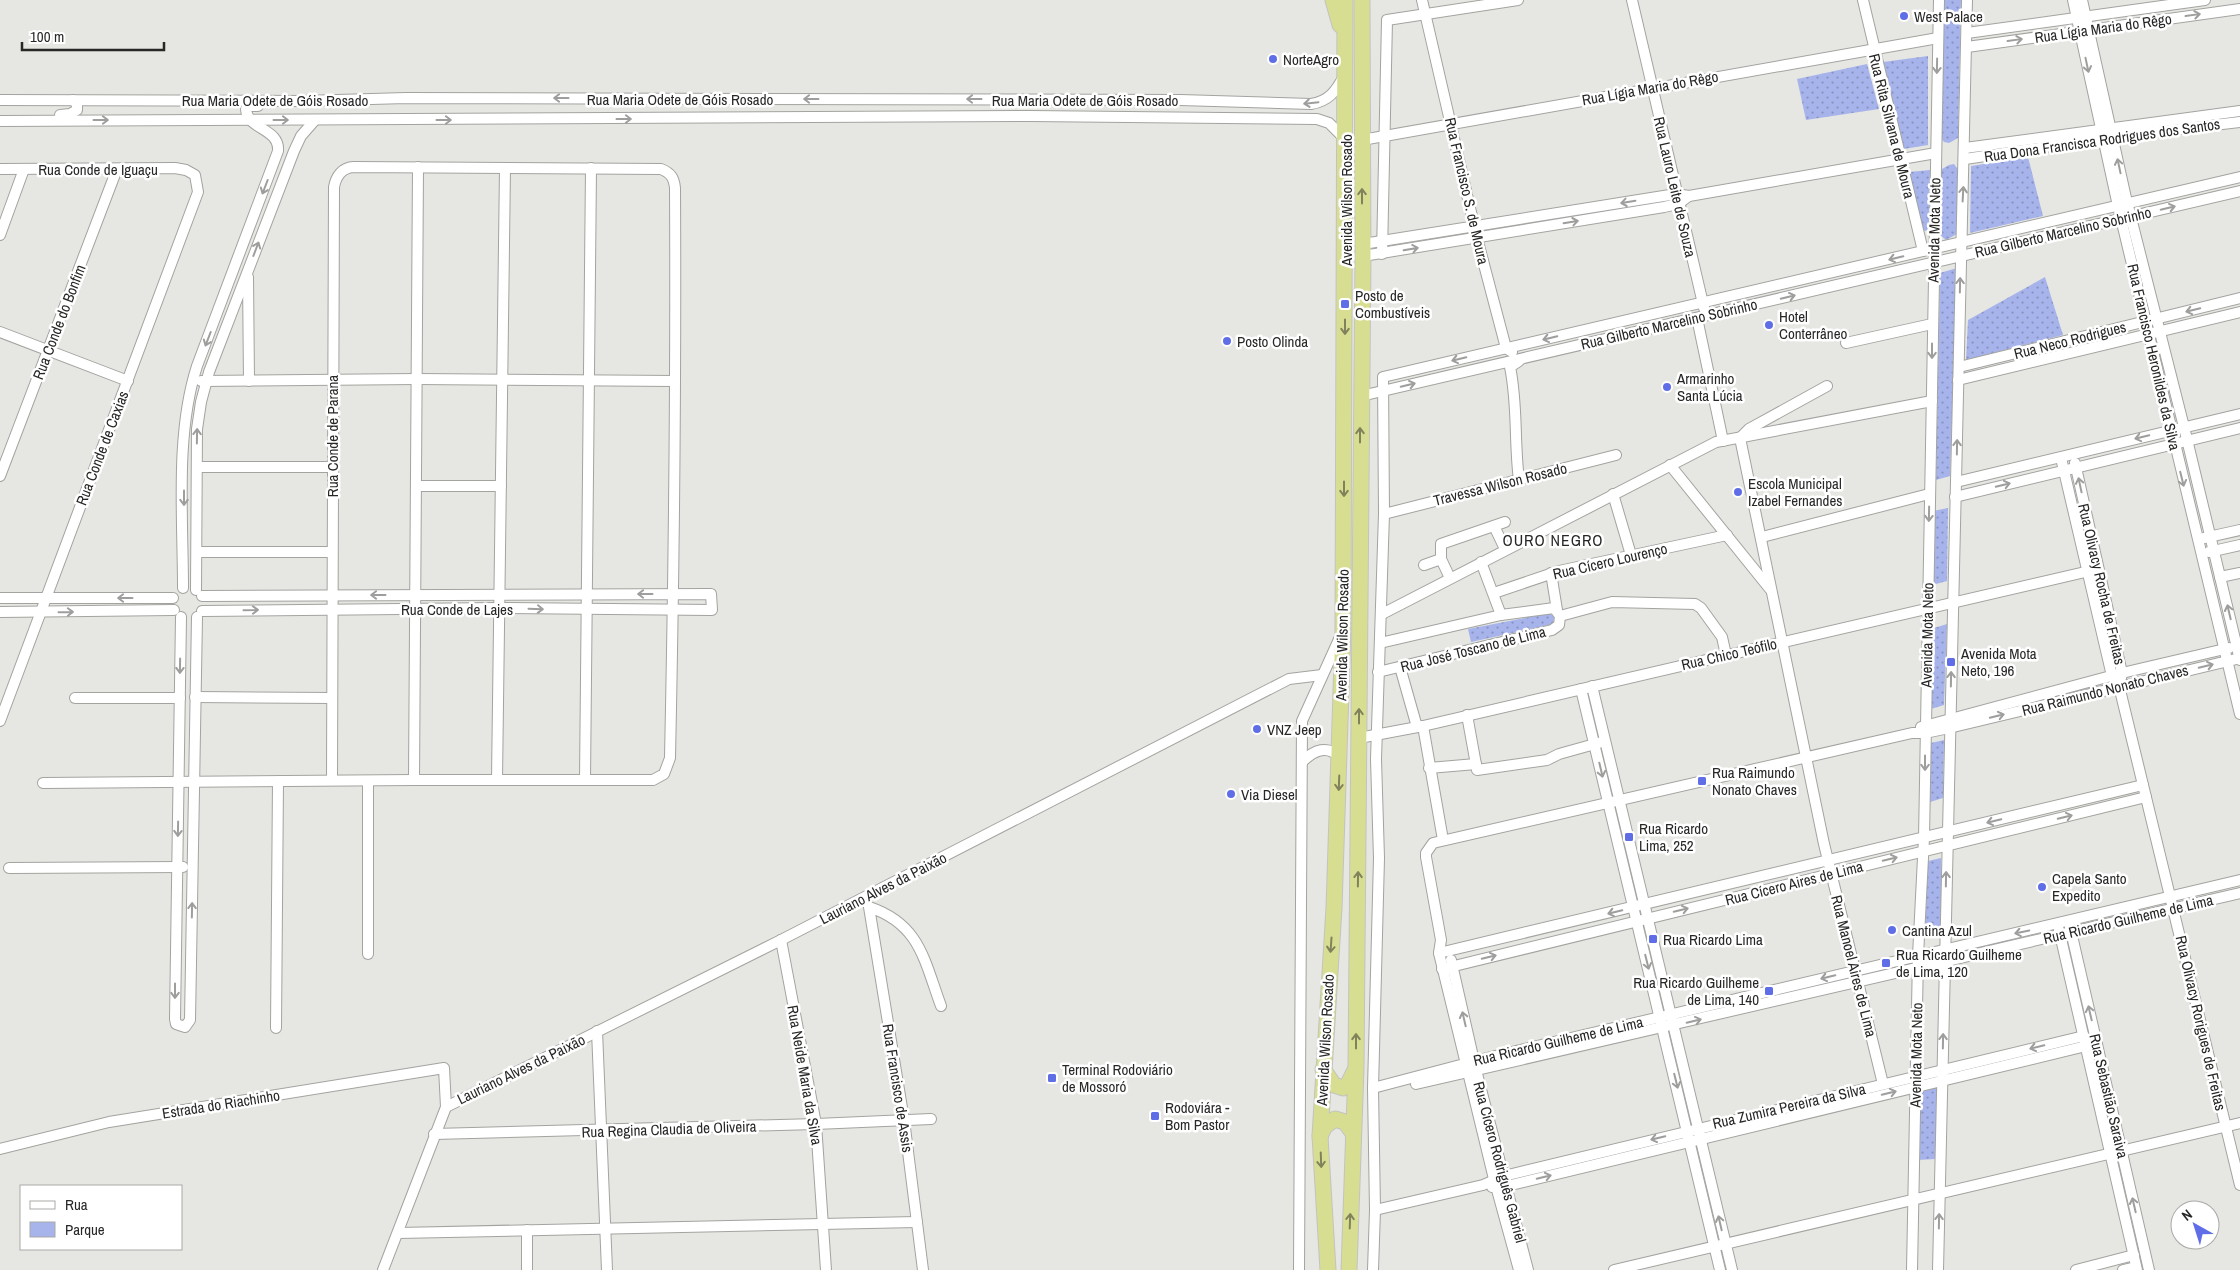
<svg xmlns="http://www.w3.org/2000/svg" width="2240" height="1270" viewBox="0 0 2240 1270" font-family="'Archivo Narrow',sans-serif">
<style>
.green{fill:url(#green-dots)}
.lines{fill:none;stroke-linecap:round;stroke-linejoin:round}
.minor-casing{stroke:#a3a4a0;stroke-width:12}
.highway-casing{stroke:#c3c3c2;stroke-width:17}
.minor{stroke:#fff;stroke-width:10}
.highway{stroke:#d8de91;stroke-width:15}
.oneway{stroke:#9e9e9d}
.oneway2{stroke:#80825c}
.poi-dot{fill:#5f6ee6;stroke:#fff;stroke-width:2}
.labels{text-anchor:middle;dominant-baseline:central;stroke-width:5;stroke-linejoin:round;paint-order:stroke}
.poi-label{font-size:15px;fill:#272726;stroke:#fff;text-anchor:start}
.street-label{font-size:15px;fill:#272726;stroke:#fff}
.neighbourhood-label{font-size:16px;letter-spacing:1px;fill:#272726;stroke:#fff}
</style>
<defs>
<pattern id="green-dots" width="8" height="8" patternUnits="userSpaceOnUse" patternTransform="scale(1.25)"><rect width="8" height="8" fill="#a7b4ec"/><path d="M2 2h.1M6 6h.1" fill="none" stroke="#8892bf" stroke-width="1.8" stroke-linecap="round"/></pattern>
</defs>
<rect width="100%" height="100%" fill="#e6e7e2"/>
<g class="green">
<polygon points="1943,0 1961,0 1958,138 1949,143 1944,142 1941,138"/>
<polygon points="1928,56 1928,145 1904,149 1883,62"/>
<polygon points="1867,64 1879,109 1806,120 1797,79"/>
<polygon points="2028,157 2043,216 1970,233 1971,166"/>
<polygon points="1954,164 1959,171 1957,234 1946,240 1940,235 1942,169 1949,165"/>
<polygon points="1930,170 1929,230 1923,231 1909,172"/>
<polygon points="1957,268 1950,476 1936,480 1940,273"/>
<polygon points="2045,277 2063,335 1966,360 1968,320"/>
<polygon points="1948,508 1947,581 1932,585 1933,511"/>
<polygon points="1550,613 1554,617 1553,624 1471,642 1468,629"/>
<polygon points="1947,624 1944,705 1931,709 1931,629"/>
<polygon points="1944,740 1943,798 1930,802 1931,743"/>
<polygon points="1941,858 1941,930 1925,932 1928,861"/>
<polygon points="1940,1087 1936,1159 1918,1160 1921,1091"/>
</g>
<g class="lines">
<defs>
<g id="minor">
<polyline points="1422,0 1477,238 1506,348 1512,352"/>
<polyline points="1632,0 1704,308"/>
<polyline points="1863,0 1923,251"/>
<polyline points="2073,0 2118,206 2240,714"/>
<polyline points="2082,0 2126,198 2184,427 2240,660"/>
<polyline points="1967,33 2205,0"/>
<polyline points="1967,47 2240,9"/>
<path d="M0,100l302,1 104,-3 353,1 421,1 131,4c18,-3 25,-13 33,-28"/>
<polyline points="60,115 70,114 77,110 77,104 73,100"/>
<polyline points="0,121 1030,116 1317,119 1329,123 1346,140"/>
<polyline points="1362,140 1938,38"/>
<polyline points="1965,148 2240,111"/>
<polyline points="1965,159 2112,137 2240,122"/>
<polyline points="0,169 175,168 186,170 195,175 198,192 0,721"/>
<polyline points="0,235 24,169"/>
<polyline points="1363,244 1676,194 1689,196 1936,153"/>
<polyline points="1382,254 1387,20 1518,0"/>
<polyline points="1363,256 1664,207 1678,204 1689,196"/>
<polyline points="248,277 249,381"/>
<polyline points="1697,318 1723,441"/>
<polyline points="0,332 128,381"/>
<polyline points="1846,343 1932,324"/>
<path d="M1519,361l-9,6c8,38 4,75 9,113"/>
<polyline points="1959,367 2240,298"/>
<polyline points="1958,380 2240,312"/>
<polyline points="201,381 417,379 675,381"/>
<polyline points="1361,396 2240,191"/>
<polyline points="1740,438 1824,844 1883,1084"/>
<polyline points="1740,438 1749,429 1827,386"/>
<polyline points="2061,458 2112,676 2119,686 2240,1185"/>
<polyline points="2075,463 2122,673 2121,678"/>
<polyline points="1670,465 1770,589"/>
<polyline points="197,467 332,467"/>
<polyline points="0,476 117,169"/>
<polyline points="1956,482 2240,414"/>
<polyline points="416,486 501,486"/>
<polyline points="1613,494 1631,555"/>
<polyline points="1955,497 2240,428"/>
<polyline points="1384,514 1616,455"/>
<polyline points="1494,526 1505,549"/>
<polyline points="1762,537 1929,494"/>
<polyline points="2204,538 2240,530"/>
<polyline points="197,552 332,552"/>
<polyline points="2209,552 2240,545"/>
<polyline points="1481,562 1501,615"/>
<polyline points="1424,565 1441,559"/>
<polyline points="1551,573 1557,610"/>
<polyline points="2220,577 2240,573"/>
<polyline points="1450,578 1441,559 1441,544 1505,522"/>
<path d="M183,588c0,-71 -8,-154 14,-222l81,-215c2,-23 -31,-21 -32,-42l4,-3h8"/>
<polyline points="196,590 197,429 201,402 209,372 294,151 301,136 315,120"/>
<polyline points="1494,593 1559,571 1727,535"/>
<polyline points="0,598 173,598"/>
<polyline points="202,611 499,608 712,610 711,594 202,596"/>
<polyline points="0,612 174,610"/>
<polyline points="1382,614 1716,442 1932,401"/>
<polyline points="1560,616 1612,602 1695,604 1701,608 1722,637 1726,655"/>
<polyline points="181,617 175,1019 176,1024 185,1027 190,1020 197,617"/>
<polyline points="1400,667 1417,727"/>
<polyline points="1378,672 1552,630 1559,625 1560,616 1554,608 1501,615 1380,643"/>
<polyline points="1592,686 1732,1270"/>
<polyline points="1581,689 1720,1270"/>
<polyline points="195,697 332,698"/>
<polyline points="75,698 180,698"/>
<polyline points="1467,715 1477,770 1547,760 1559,754 1602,742"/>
<polyline points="1423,726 1443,840"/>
<polyline points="1921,727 2122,673 2229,648"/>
<polyline points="1359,738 1423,726 2098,569"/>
<path d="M1302,762c12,-12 26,-18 38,-4"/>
<polyline points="1429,768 1476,764"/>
<polyline points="414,780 418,167"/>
<polyline points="497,780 505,168"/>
<polyline points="585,780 591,168"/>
<path d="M43,783l371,-3h239l11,-6 6,-16c4,-190 6,-380 5,-570 -1,-10 -4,-15 -14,-19l-308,-2c-11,1 -17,9 -19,20l-2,593"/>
<polyline points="9,868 183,867"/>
<polyline points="2070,927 2149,1270"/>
<polyline points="2059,930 2137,1270"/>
<polyline points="781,940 816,1124 826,1270"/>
<polyline points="1439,953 2143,785"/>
<polyline points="368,954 368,781"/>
<polyline points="1451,960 1476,1070 1528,1270"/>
<polyline points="1442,969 2146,797"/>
<polyline points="276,1028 278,781"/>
<polyline points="597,1031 607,1270"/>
<polyline points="1416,1084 2240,893"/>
<polyline points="1373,1088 1487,1058 2240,880"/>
<polyline points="446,1107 781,940 1289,679 1322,675"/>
<polyline points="434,1134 816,1124 931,1119"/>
<polyline points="0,1149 109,1122 444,1068 446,1107 383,1270"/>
<polyline points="1492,1187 1507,1186 2086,1046"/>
<polyline points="1375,1210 1483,1185 1504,1176 2084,1036"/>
<polyline points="527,1230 527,1270"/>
<polyline points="398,1233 917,1222"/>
<path d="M923,1270l-19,-150 -35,-213c51,17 55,53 72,99"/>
<polyline points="1299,1270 1302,721 1340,637"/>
<polyline points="1373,1270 1375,1210 1373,1088 1379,858 1376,759 1384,514 1383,377 2240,177"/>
<polyline points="1519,1270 1494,1179 1439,953 1441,940 1426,857 1426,853 1433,843 1912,733 1925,733 1949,728 2240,658"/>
<polyline points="1614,1270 2240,1123"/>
<polyline points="1912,1270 1918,956 1924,838 1939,0"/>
<polyline points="1938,1270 1967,0"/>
<polyline points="2076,1270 2134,1255"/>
<polyline points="2123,1270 2136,1267"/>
</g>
<g id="highway">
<polyline points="1333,0 1340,25"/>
<polyline points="1323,1069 1334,1085 1343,1088 1348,1084 1355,1070"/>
<polyline points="1320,1136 1325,1126 1335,1119 1345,1122 1353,1133"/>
<polyline points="1328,1270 1320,1136 1334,908 1343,629 1345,0"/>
<polyline points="1349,1270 1356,1068 1363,256 1362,0"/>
</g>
</defs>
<use href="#minor" class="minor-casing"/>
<use href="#highway" class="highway-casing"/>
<use href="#minor" class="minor"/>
<use href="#highway" class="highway"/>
</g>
<defs><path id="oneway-shaft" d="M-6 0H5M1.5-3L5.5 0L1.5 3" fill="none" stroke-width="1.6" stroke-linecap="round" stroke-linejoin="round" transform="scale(1.25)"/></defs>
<g class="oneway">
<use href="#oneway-shaft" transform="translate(2193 15) rotate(-8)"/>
<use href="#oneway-shaft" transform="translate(2015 40) rotate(-8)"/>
<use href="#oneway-shaft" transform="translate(2087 65) rotate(78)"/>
<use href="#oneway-shaft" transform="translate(1937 66) rotate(91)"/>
<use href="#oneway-shaft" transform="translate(561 98) rotate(-180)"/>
<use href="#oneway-shaft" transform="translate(811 99) rotate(-180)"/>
<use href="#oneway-shaft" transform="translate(974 99) rotate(-180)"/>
<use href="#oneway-shaft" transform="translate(1311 103) rotate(174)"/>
<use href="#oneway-shaft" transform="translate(624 119)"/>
<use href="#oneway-shaft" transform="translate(101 120)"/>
<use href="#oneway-shaft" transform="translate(281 120)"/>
<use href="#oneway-shaft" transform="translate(444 120)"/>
<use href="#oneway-shaft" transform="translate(2119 166) rotate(-102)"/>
<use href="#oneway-shaft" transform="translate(265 187) rotate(111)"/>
<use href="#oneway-shaft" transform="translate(1963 194) rotate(-87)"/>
<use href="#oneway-shaft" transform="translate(1628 202) rotate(171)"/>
<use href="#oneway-shaft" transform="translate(2168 208) rotate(-13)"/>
<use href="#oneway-shaft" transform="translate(1571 222) rotate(-9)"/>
<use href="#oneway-shaft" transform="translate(256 249) rotate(-69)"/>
<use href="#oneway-shaft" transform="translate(1411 249) rotate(-10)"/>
<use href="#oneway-shaft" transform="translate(1896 258) rotate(167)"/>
<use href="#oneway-shaft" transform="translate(1960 285) rotate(-89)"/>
<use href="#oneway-shaft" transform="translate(1788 297) rotate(-13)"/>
<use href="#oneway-shaft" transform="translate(2193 310) rotate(166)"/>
<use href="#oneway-shaft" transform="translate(1550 338) rotate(167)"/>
<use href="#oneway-shaft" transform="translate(208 339) rotate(111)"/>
<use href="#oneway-shaft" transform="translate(1932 351) rotate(90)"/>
<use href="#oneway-shaft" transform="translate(1459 359) rotate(167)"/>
<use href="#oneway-shaft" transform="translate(1408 385) rotate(-13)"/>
<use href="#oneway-shaft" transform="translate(197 436) rotate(-89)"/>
<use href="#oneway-shaft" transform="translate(2142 437) rotate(166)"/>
<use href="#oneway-shaft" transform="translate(1957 447) rotate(-89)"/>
<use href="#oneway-shaft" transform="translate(2182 479) rotate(76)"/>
<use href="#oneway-shaft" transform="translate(2003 485) rotate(-14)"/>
<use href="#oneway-shaft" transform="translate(2080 485) rotate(-102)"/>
<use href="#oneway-shaft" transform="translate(184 498) rotate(90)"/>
<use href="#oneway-shaft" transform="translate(1929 514) rotate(91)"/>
<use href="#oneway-shaft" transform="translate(645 594) rotate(-180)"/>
<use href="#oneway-shaft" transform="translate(378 595) rotate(180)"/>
<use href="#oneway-shaft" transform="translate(125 598) rotate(180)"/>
<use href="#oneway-shaft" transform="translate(536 609) rotate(2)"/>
<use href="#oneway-shaft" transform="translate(251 610) rotate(-1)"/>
<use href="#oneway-shaft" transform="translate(66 612) rotate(-1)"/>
<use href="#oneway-shaft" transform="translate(2229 612) rotate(-103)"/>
<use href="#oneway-shaft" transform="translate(180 666) rotate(91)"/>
<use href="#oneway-shaft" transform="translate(2206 666) rotate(-13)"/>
<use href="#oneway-shaft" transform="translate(1951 679) rotate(-89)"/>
<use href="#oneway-shaft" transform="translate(1997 716) rotate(-14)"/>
<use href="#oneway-shaft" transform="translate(1925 763) rotate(90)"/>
<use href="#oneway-shaft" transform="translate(1601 770) rotate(77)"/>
<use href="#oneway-shaft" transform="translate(2065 817) rotate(-14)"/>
<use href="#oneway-shaft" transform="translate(1994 821) rotate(167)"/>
<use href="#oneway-shaft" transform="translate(178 829) rotate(91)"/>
<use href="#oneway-shaft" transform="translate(1890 859) rotate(-14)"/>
<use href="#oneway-shaft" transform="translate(1946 879) rotate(-89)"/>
<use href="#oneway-shaft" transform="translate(192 910) rotate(-89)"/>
<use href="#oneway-shaft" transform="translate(1681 910) rotate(-14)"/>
<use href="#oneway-shaft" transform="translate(1615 912) rotate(167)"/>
<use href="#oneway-shaft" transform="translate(2022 932) rotate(168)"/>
<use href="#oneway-shaft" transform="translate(1489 957) rotate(-14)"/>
<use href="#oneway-shaft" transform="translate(1647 962) rotate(76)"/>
<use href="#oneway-shaft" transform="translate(1828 977) rotate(167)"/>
<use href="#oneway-shaft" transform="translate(175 991) rotate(90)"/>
<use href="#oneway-shaft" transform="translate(2090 1013) rotate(-103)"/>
<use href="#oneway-shaft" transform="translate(1464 1019) rotate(-103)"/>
<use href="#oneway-shaft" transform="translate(1694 1021) rotate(-13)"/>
<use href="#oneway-shaft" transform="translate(1943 1041) rotate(-89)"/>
<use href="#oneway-shaft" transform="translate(2037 1047) rotate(167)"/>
<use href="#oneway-shaft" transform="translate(1676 1081) rotate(76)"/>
<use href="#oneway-shaft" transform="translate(1889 1093) rotate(-14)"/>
<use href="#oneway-shaft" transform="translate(1658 1138) rotate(166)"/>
<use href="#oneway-shaft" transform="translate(1544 1177) rotate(-14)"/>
<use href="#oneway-shaft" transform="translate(2134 1205) rotate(-103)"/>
<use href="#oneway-shaft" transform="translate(1939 1221) rotate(-89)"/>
<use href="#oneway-shaft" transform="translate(1720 1223) rotate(-103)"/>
</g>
<g class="oneway2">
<use href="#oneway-shaft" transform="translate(1362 196) rotate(-90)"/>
<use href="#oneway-shaft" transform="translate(1345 327) rotate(90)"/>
<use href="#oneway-shaft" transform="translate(1360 435) rotate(-90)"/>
<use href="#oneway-shaft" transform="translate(1344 489) rotate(90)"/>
<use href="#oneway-shaft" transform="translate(1359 716) rotate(-90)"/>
<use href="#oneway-shaft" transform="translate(1339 783) rotate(92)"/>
<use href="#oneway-shaft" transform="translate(1358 879) rotate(-89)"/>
<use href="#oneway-shaft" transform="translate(1331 945) rotate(94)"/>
<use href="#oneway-shaft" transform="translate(1356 1041) rotate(-90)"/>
<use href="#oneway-shaft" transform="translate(1321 1160) rotate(88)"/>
<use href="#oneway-shaft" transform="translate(1350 1221) rotate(-88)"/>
</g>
<g class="poi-dot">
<circle cx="1904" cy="16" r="5"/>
<circle cx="1273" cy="59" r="5"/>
<rect x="1340" y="299" width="10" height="10" rx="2.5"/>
<circle cx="1769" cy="325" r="5"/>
<circle cx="1227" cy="341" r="5"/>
<circle cx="1667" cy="387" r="5"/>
<circle cx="1738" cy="492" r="5"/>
<rect x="1946" y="657" width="10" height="10" rx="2.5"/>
<circle cx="1257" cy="729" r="5"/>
<rect x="1697" y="776" width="10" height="10" rx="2.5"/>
<circle cx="1231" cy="794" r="5"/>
<rect x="1624" y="832" width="10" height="10" rx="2.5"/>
<circle cx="2042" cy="887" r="5"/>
<circle cx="1892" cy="930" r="5"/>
<rect x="1648" y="934" width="10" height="10" rx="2.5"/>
<rect x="1881" y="958" width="10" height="10" rx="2.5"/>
<rect x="1764" y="986" width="10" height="10" rx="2.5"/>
<rect x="1047" y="1073" width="10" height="10" rx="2.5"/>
<rect x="1150" y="1111" width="10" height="10" rx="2.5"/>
</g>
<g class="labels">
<g class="poi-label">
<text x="1914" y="16">West Palace</text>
<text x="1283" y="59">NorteAgro</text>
<text x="1355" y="295">Posto de<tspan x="1355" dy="17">Combustíveis</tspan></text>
<text x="1779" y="316">Hotel<tspan x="1779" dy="17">Conterrâneo</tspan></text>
<text x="1237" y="341">Posto Olinda</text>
<text x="1677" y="378">Armarinho<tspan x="1677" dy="17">Santa Lúcia</tspan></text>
<text x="1748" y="483">Escola Municipal<tspan x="1748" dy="17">Izabel Fernandes</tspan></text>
<text x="1961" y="653">Avenida Mota<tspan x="1961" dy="17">Neto, 196</tspan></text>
<text x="1267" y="729">VNZ Jeep</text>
<text x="1712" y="772">Rua Raimundo<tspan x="1712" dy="17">Nonato Chaves</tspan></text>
<text x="1241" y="794">Via Diesel</text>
<text x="1639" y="828">Rua Ricardo<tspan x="1639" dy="17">Lima, 252</tspan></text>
<text x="2052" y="878">Capela Santo<tspan x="2052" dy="17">Expedito</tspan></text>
<text x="1902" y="930">Cantina Azul</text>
<text x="1663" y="939">Rua Ricardo Lima</text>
<text x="1896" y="954">Rua Ricardo Guilheme<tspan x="1896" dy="17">de Lima, 120</tspan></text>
<text x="1759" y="982" text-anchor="end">Rua Ricardo Guilheme<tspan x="1759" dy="17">de Lima, 140</tspan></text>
<text x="1062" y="1069">Terminal Rodoviário<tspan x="1062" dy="17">de Mossoró</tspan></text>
<text x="1165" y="1107">Rodoviára -<tspan x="1165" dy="17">Bom Pastor</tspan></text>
</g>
<g class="street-label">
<text transform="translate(2103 28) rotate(-8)">Rua Lígia Maria do Rêgo</text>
<text transform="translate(1650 88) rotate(-10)">Rua Lígia Maria do Rêgo</text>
<text x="680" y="99">Rua Maria Odete de Góis Rosado</text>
<text x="275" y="100">Rua Maria Odete de Góis Rosado</text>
<text x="1085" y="100">Rua Maria Odete de Góis Rosado</text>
<text transform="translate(1892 126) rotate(76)">Rua Rita Silvana de Moura</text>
<text transform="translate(2102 140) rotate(-8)">Rua Dona Francisca Rodrigues dos Santos</text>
<text x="98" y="169">Rua Conde de Iguaçu</text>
<text transform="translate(1675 187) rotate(77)">Rua Lauro Leite de Souza</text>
<text transform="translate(1467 191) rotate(77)">Rua Francisco S. de Moura</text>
<text transform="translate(1346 200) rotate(-90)">Avenida Wilson Rosado</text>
<text transform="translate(1934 230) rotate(-89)">Avenida Mota Neto</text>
<text transform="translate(2063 232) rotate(-13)">Rua Gilberto Marcelino Sobrinho</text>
<text transform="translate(59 322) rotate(-69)">Rua Conde do Bonfim</text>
<text transform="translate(1669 324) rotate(-13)">Rua Gilberto Marcelino Sobrinho</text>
<text transform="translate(2070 340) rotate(-14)">Rua Neco Rodrigues</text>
<text transform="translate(2154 357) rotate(77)">Rua Francisco Heronildes da Silva</text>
<text transform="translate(332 436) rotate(-90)">Rua Conde de Parana</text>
<text transform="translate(102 448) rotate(-69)">Rua Conde de Caxias</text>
<text transform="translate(1500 484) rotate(-14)">Travessa Wilson Rosado</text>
<text transform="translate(1610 561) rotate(-13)">Rua Cícero Lourenço</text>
<text transform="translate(2102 584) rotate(77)">Rua Olivacy Rocha de Freitas</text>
<text x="457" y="609">Rua Conde de Lajes</text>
<text transform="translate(1342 635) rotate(-89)">Avenida Wilson Rosado</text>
<text transform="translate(1927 635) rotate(-89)">Avenida Mota Neto</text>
<text transform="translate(1473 649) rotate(-14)">Rua José Toscano de Lima</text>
<text transform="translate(1729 654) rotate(-13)">Rua Chico Teófilo</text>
<text transform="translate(2105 690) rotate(-14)">Rua Raimundo Nonato Chaves</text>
<text transform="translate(1794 883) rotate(-14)">Rua Cícero Aires de Lima</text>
<text transform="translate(883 888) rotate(-27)">Lauriano Alves da Paixão</text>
<text transform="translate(2128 919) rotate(-13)">Rua Ricardo Guilheme de Lima</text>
<text transform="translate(1854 966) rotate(76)">Rua Manoel Aires de Lima</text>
<text transform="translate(2201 1023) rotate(77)">Rua Olivacy Rorigues de Freitas</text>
<text transform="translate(1325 1040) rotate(-87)">Avenida Wilson Rosado</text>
<text transform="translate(1558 1041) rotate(-13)">Rua Ricardo Guilheme de Lima</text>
<text transform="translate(1916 1055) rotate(-89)">Avenida Mota Neto</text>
<text transform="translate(521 1069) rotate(-26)">Lauriano Alves da Paixão</text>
<text transform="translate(805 1075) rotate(80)">Rua Neide Maria da Silva</text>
<text transform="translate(898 1088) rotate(81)">Rua Francisco de Assis</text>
<text transform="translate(2109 1096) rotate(77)">Rua Sebastião Saraiva</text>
<text transform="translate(221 1104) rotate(-9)">Estrada do Riachinho</text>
<text transform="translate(1789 1106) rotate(-13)">Rua Zumira Pereira da Silva</text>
<text transform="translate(669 1129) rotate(-2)">Rua Regina Claudia de Oliveira</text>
<text transform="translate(1500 1162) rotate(75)">Rua Cícero Rodriguês Gabriel</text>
</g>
<g class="neighbourhood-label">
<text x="1553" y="540">OURO NEGRO</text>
</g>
</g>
<rect x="20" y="1185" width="162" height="65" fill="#ffffff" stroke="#a9a9a8"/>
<rect x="30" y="1201" width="25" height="8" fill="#ffffff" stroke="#a9a9a8"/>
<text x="65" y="1210" font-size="15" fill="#272726">Rua</text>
<rect x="30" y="1222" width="25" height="15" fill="#a7b4ec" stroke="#a9a9a8"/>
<text x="65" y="1235" font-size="15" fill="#272726">Parque</text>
<g transform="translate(2195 1225) rotate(321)"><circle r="24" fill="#ffffff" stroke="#a9a9a8"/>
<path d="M0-4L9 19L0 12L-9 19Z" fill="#5f6ee6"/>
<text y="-8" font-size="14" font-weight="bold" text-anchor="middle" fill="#272726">N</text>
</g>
<path d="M22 42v8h142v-8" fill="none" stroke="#272726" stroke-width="2.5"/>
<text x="30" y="42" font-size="15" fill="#272726" stroke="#ffffff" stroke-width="4" paint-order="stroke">100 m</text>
</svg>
